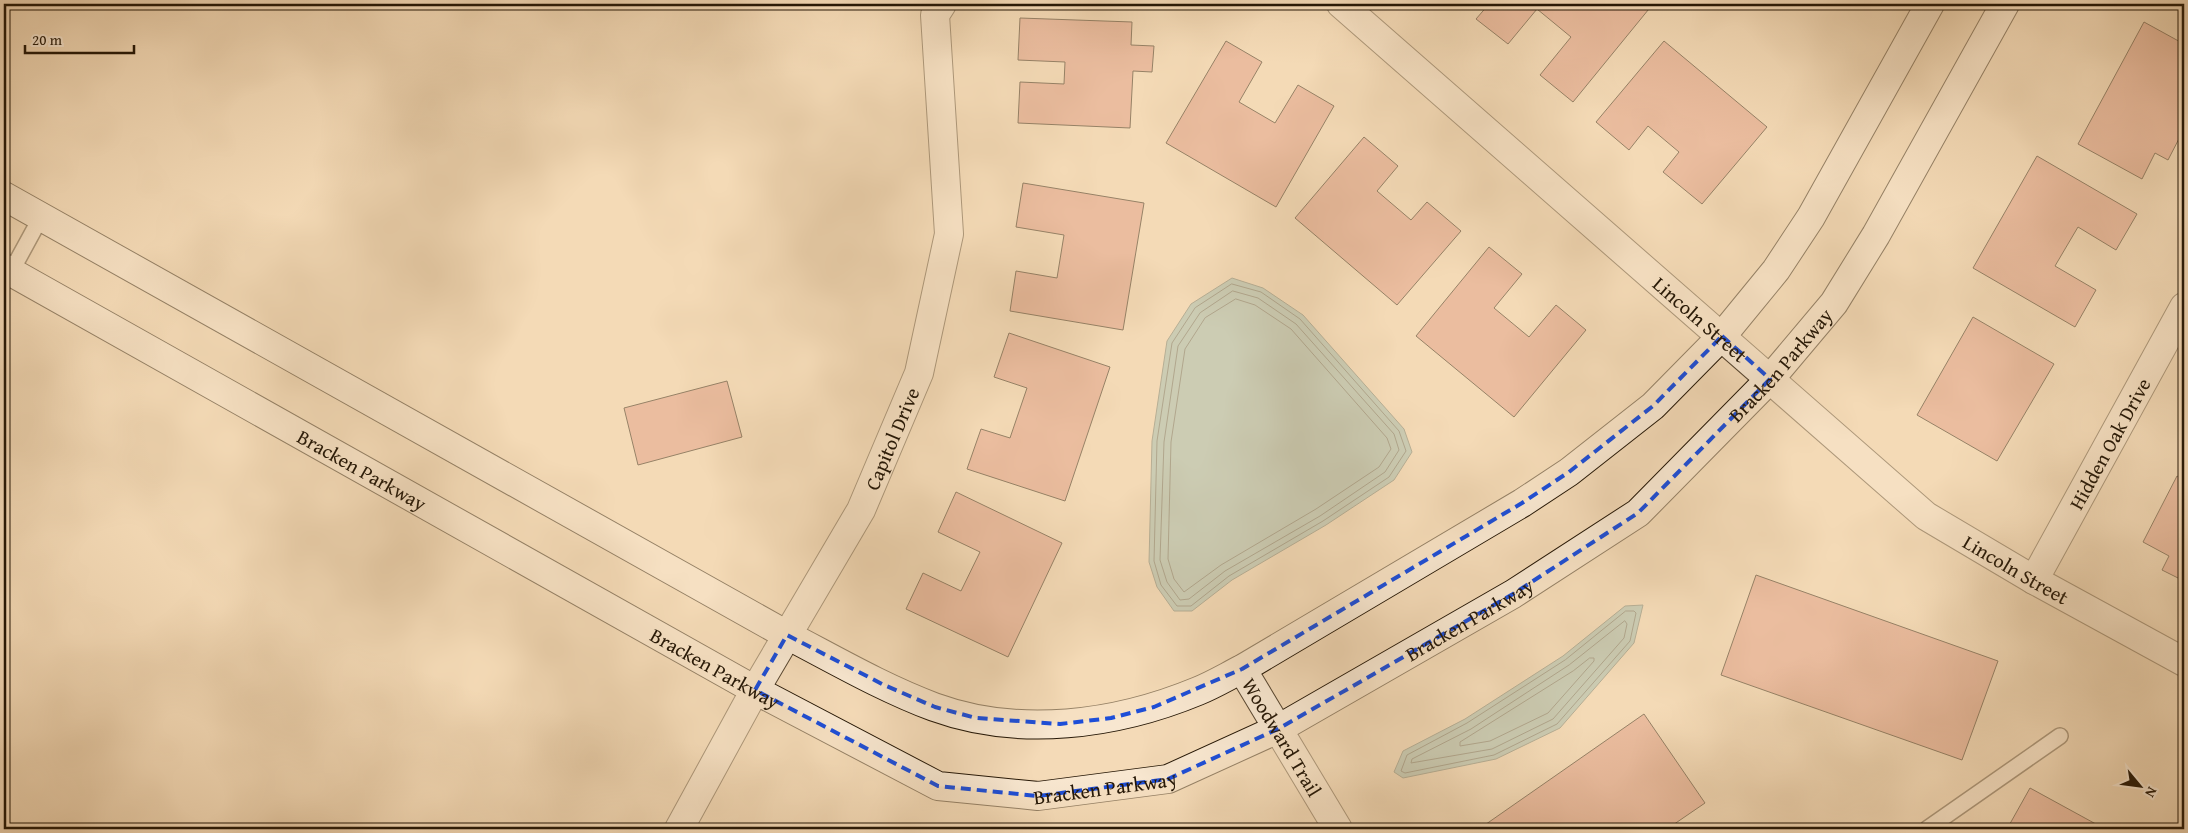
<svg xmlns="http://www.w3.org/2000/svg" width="2188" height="833" viewBox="0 0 2188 833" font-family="'Gentium Book Plus',serif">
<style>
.water{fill:#9cbab0;stroke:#6c796c}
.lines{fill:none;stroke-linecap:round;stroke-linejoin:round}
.shore{stroke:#60685b;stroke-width:1}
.building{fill:#e19a84;stroke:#251706}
.lane-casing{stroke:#594832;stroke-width:18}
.street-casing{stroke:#594832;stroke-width:30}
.secondary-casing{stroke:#251706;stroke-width:30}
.lane{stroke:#f8e7d0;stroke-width:15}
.street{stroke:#f8e7d0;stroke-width:28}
.secondary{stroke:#f8e7d0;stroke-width:28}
.marked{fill:none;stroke:#1d4ed8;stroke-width:4;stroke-dasharray:10 6;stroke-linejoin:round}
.labels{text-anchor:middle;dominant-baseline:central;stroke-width:4.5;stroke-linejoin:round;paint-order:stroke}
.street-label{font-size:20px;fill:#251706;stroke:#f8e7d0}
</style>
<rect width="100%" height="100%" fill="#f4dab7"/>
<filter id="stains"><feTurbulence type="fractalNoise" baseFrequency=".004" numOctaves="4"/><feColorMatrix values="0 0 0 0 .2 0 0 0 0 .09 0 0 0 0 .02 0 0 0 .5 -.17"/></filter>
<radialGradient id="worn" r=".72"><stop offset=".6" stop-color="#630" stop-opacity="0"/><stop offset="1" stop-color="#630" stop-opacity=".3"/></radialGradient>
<g class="water">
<polygon points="1232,278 1263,288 1303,315 1404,429 1412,452 1394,480 1326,525 1232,580 1192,611 1174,611 1157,587 1149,562 1152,441 1167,341 1191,304"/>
<polygon points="1643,605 1634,643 1560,728 1496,759 1403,778 1394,772 1403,751 1465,719 1563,656 1625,606"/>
</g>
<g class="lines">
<g class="shore">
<polygon points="1232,284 1261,292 1300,319 1399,431 1406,451 1389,477 1323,521 1229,576 1191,606 1177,606 1161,585 1154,561 1157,441 1172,343 1195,308"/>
<polygon points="1233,291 1258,298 1296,324 1394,434 1399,450 1385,472 1320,516 1225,571 1189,599 1180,600 1167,582 1160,560 1164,442 1178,346 1200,313"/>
<polygon points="1236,299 1255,305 1291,329 1387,438 1391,449 1379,467 1316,509 1221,565 1184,592 1174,579 1168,559 1171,442 1185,349 1205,318"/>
<polygon points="1626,611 1634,611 1636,613 1630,641 1557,724 1494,755 1405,773 1401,771 1407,755 1467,723 1565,660"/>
<polygon points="1625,621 1627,624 1624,638 1553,719 1492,749 1411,763 1412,759 1471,729 1569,665"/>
<polygon points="1590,658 1594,658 1594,661 1548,713 1490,741 1460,746 1460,742 1573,671"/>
</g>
</g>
<g class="building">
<polygon points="1489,4 1653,4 1573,102 1540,75 1571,37 1537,9 1508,44 1476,19"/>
<polygon points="1020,18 1132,22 1131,45 1154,46 1152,72 1133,71 1130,128 1018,123 1020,82 1064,84 1065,62 1018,60"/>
<polygon points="2144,22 2184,44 2184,129 2168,160 2155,153 2142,179 2078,144"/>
<polygon points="1226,41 1262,62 1239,102 1275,123 1298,85 1334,106 1276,207 1166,143"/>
<polygon points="1664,41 1767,127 1702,204 1663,172 1679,152 1648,126 1629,150 1596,122"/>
<polygon points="1364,137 1398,166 1377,191 1411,220 1427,202 1461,231 1397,305 1295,218"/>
<polygon points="2037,156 2137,214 2116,250 2078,227 2055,266 2096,290 2075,327 1973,268"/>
<polygon points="1023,183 1144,203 1123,330 1010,311 1016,271 1057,278 1064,235 1016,227"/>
<polygon points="1489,247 1522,274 1494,308 1529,337 1556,305 1586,330 1514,417 1416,336"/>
<polygon points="1973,317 2054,364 1997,461 1917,415"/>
<polygon points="1009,333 1110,367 1065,501 967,469 981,429 1010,438 1027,388 994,377"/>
<polygon points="727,381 742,437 638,465 624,408"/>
<polygon points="2177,476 2184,480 2184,581 2162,570 2169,556 2143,542"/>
<polygon points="956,492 1062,543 1008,657 906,609 923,573 961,591 980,552 938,532"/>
<polygon points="1756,575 1998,661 1962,760 1721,675"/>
<polygon points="1644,714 1705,803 1667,829 1479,829"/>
<polygon points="2030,788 2105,829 2007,829"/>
</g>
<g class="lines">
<defs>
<g id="lane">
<polyline points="11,272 41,217"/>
<polyline points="1927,829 2060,736"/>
</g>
<g id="street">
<path id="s1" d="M1341,4l585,512 108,64 150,82"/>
<path id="s2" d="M2034,580l150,-273"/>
<path id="s3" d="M1242,669l96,160"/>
<path id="s4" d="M679,829l76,-139 106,-180 58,-137 30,-139 -14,-219 7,-11"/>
</g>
<g id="secondary">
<path d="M4,196l783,439c48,25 96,53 147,72 85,31 182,18 264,-16 15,-6 30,-15 44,-22l280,-166 47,-31 84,-66 69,-70 54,-66 35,-53 119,-213"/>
<path id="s5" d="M4,268l751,422 183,96 100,10 130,-17 110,-50 235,-135 125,-81 132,-134 64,-76 42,-68 129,-231"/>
</g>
</defs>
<use href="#lane" class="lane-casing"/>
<use href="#street" class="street-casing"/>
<use href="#secondary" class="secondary-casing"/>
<use href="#lane" class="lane"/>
<use href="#street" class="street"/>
<use href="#secondary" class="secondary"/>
</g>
<path d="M0 0H2188V833H0ZM1722,336l48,43 -132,134 -125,81 -235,135 -110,50 -130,17 -100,-10 -183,-96 32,-55 97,50 51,22 41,11 84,6 51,-6 43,-11 88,-38 280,-166 47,-31 84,-66z" fill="#f4dab7" fill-opacity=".55" fill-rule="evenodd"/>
<path class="marked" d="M1722,336l48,43 -132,134 -125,81 -235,135 -110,50 -130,17 -100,-10 -183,-96 32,-55 97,50 51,22 41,11 84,6 51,-6 43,-11 88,-38 280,-166 47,-31 84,-66z"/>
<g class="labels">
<g class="street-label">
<text stroke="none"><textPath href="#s1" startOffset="478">Lincoln Street</textPath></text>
<text stroke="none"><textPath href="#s5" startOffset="2046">Bracken Parkway</textPath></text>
<text stroke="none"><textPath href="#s4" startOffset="445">Capitol Drive</textPath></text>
<text stroke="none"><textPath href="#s2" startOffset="156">Hidden Oak Drive</textPath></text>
<text stroke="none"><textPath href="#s5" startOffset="411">Bracken Parkway</textPath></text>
<text stroke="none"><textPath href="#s1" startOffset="882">Lincoln Street</textPath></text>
<text stroke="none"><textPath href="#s5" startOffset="1641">Bracken Parkway</textPath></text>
<text stroke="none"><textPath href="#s5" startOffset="816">Bracken Parkway</textPath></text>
<text stroke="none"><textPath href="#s3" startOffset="79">Woodward Trail</textPath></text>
<text stroke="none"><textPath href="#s5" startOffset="1236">Bracken Parkway</textPath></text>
</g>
</g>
<rect width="2188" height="833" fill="none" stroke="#f4dab7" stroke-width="20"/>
<rect x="5" y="5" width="2178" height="823" fill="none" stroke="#251706" stroke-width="2.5"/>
<rect x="10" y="10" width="2168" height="813" fill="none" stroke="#251706"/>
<g transform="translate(2140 786) rotate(119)" stroke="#f8e7d0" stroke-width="4" paint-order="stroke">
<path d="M0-4L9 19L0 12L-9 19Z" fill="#251706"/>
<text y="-8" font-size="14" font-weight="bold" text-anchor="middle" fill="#251706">N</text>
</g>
<path d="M25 45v8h109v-8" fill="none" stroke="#251706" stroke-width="2.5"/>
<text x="32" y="45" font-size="15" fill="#251706" stroke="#f8e7d0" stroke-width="4" paint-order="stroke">20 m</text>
<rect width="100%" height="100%" filter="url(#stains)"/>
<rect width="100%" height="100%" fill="url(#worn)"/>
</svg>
